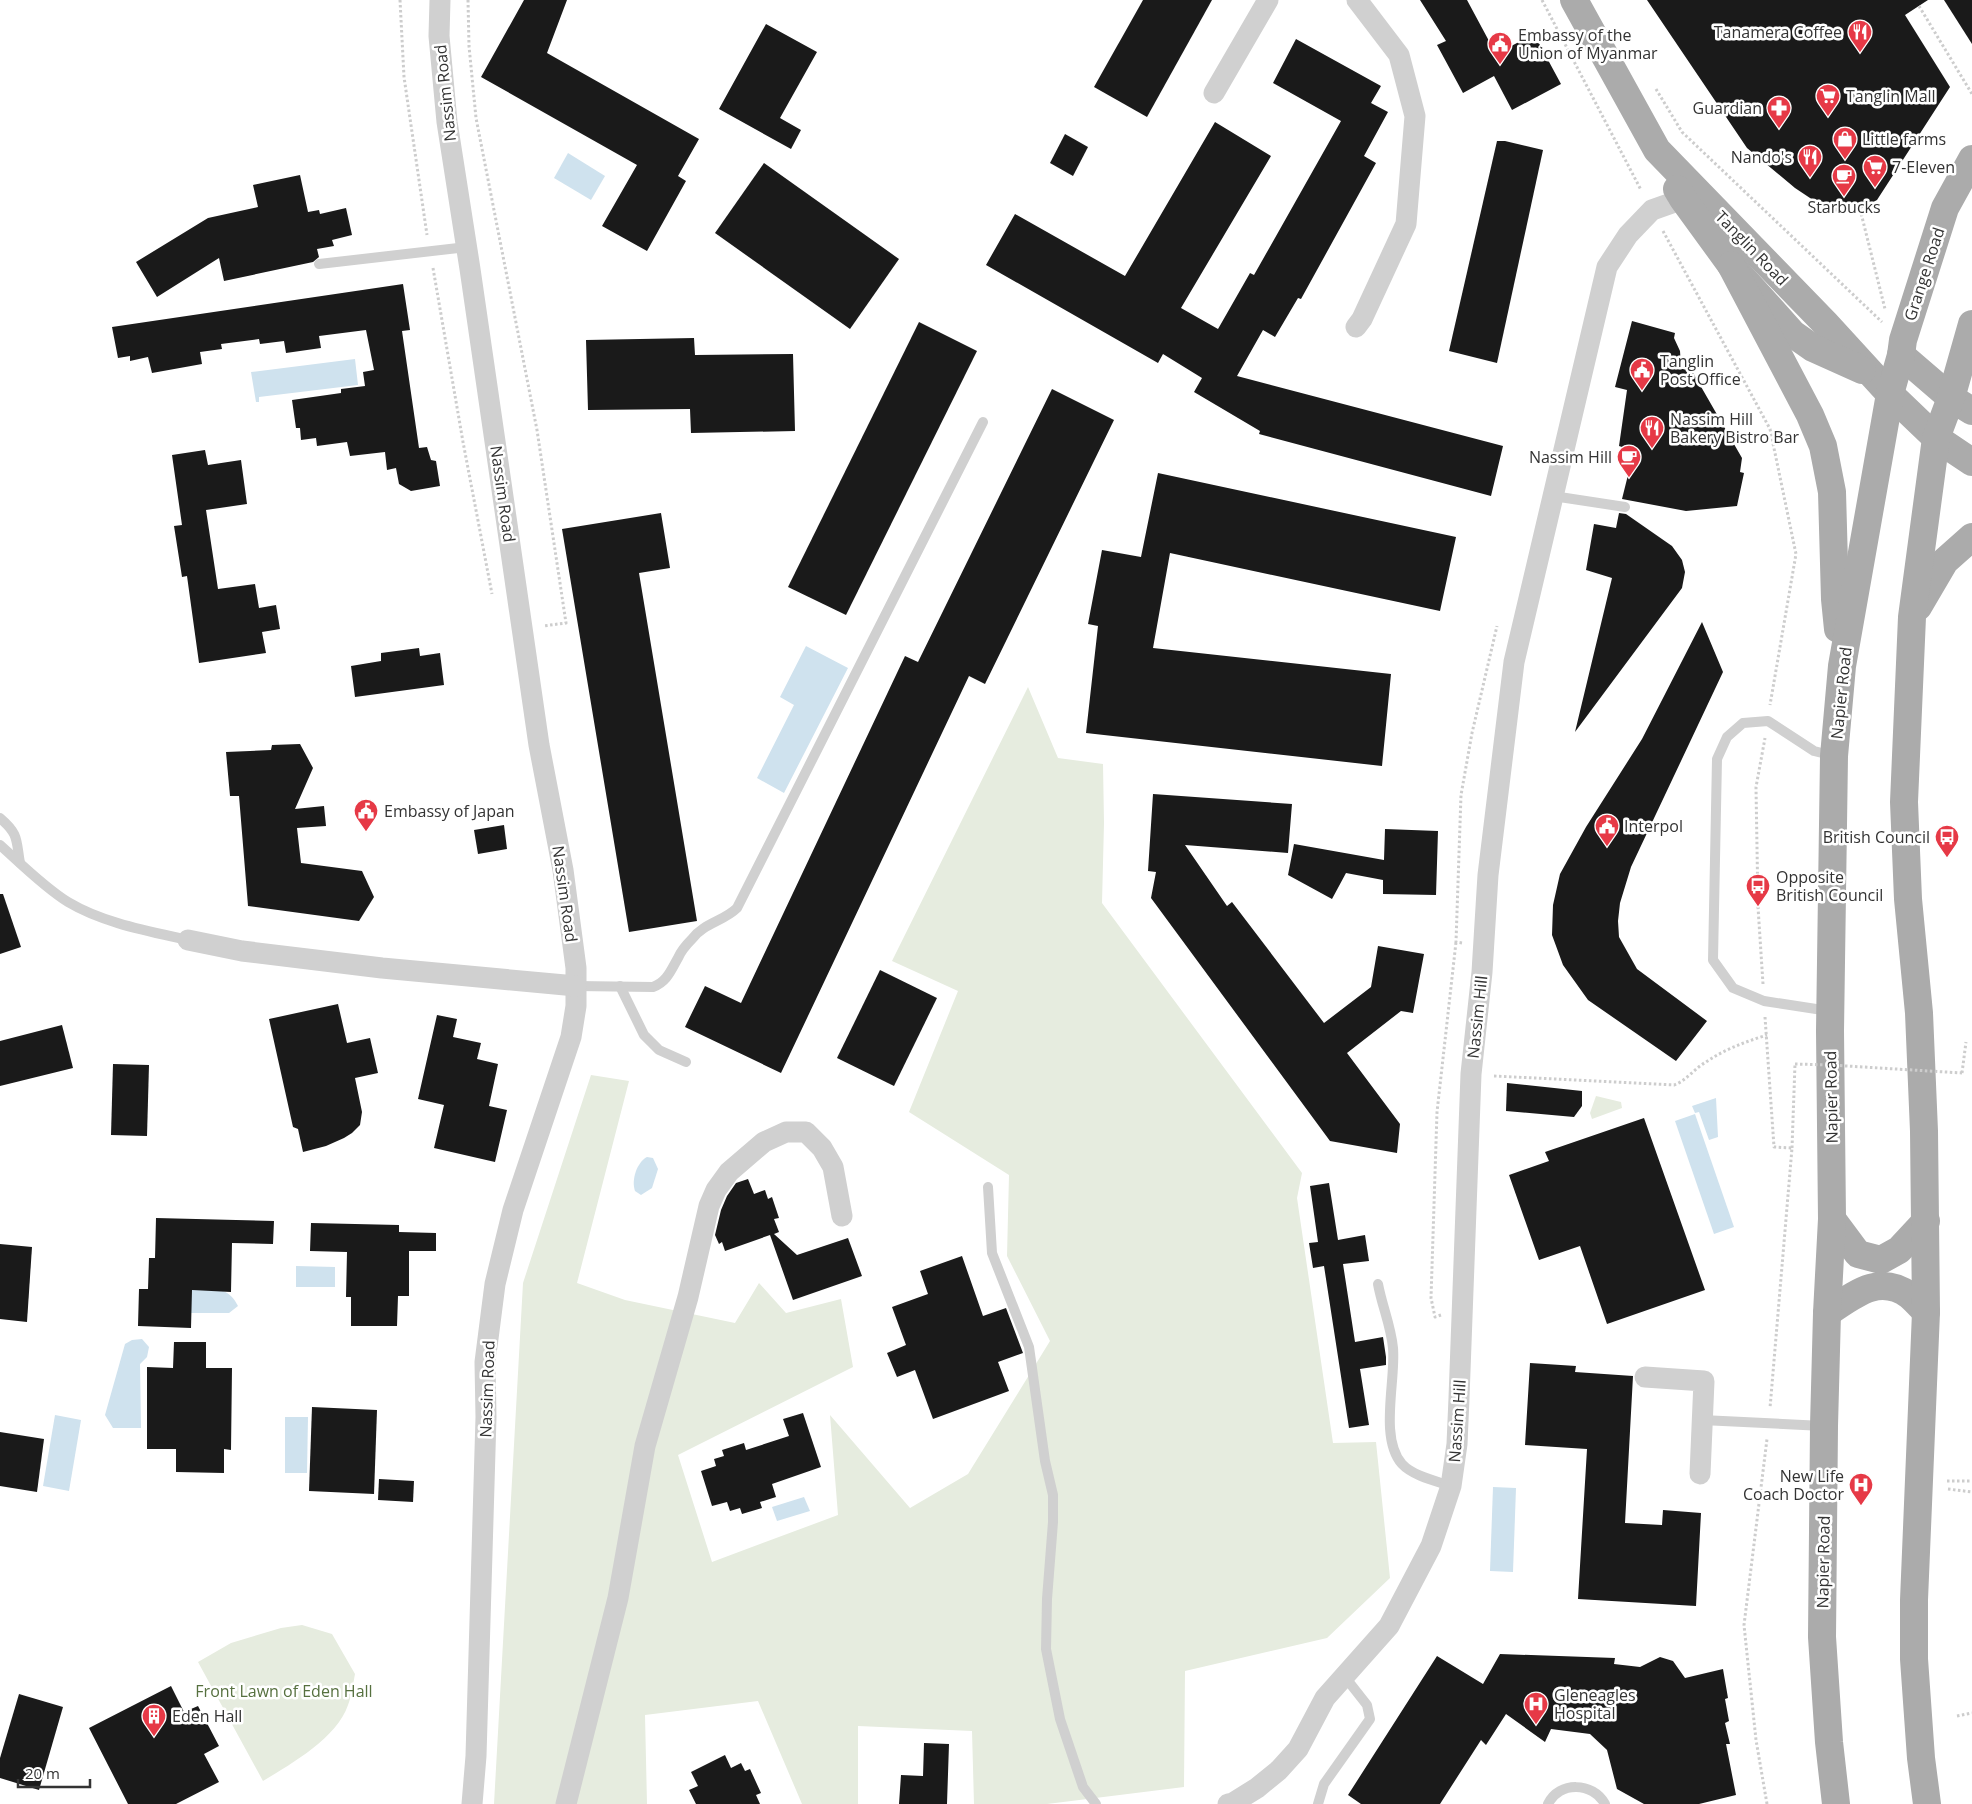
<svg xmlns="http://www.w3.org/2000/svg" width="1972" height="1804" viewBox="0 0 1972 1804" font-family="'Open Sans',sans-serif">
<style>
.green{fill:#e6ecdf}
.water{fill:#cfe2ee}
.building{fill:#1a1a1a}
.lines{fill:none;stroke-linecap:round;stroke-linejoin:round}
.path{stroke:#cdcdcd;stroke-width:3;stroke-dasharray:2.5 2.5;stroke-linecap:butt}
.service{stroke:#d0d0d0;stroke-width:10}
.minor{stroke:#d0d0d0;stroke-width:21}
.primary{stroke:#ababab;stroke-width:28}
.path-bridge{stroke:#cdcdcd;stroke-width:3;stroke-dasharray:2.5 2.5;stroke-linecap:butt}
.labels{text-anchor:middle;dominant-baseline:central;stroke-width:5;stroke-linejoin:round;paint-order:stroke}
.poi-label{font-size:16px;fill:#333;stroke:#fff;text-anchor:start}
.street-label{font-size:16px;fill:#333;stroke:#fff}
.park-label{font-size:16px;fill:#56703f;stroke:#fff}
</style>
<rect width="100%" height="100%" fill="#fff"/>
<g class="green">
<polygon points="1028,687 1058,758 1103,764 1104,823 1102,903 1302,1173 1297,1198 1333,1443 1376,1442 1390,1578 1327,1638 1185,1671 1184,1787 1047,1804 974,1804 972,1731 858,1726 858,1804 802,1804 758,1701 645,1715 647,1804 494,1804 523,1283 591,1075 629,1081 577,1283 625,1300 735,1323 759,1283 786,1313 841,1299 853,1367 678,1455 712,1562 838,1515 830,1415 910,1508 968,1474 1050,1341 1007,1256 1009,1175 909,1112 958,991 892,961"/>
<polygon points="1596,1096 1621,1102 1622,1108 1592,1119 1590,1113"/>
<path d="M302,1625l30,9 23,40c-2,10 -3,21 -7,31 -11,33 -57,59 -85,76l-65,-119 33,-19 50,-15z"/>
</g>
<g class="water">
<polygon points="568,153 605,176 591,200 554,178"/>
<polygon points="355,359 358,385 259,397 259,402 256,402 251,372"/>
<polygon points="806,646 848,668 784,793 757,778 794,705 780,697"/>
<polygon points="1716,1098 1718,1137 1709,1140 1699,1112 1695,1113 1692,1106"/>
<polygon points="1695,1114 1734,1227 1714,1234 1675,1121"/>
<path d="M647,1157l6,1 5,11 -6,19 -11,7 -6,-4c-4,-11 2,-29 12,-34z"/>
<polygon points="296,1266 335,1267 335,1287 296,1287"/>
<path d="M187,1288c21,1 41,-4 51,18l-9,7h-42z"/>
<polygon points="142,1339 149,1347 147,1357 140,1364 141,1428 113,1428 105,1415 125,1344 132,1340"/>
<polygon points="55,1415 81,1420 69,1491 43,1486"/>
<polygon points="285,1417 308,1417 307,1473 285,1473"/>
<polygon points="1493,1487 1516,1488 1513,1572 1490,1571"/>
<polygon points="804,1497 810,1511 777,1521 772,1507"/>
</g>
<g class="building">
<polygon points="524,0 567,0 547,53 699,139 678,176 686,181 647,251 602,226 637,165 481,77"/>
<polygon points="1143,0 1212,0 1147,117 1094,87"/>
<polygon points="1420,0 1467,0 1496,54 1534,34 1561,84 1512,110 1494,76 1463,93 1437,45 1446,41"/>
<polygon points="1647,0 1928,0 1905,15 1950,87 1877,200 1860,209 1831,212 1795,188 1747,148"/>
<polygon points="1944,0 1972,0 1972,44"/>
<polygon points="766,24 817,52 780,118 801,130 791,149 719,109"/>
<polygon points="1296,39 1381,86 1371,103 1388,112 1364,156 1376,163 1301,299 1298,298 1275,337 1263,330 1237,376 1503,446 1491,496 1259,434 1260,431 1194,392 1202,378 1163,354 1158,363 986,265 1015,214 1125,276 1215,122 1271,156 1181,308 1218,329 1250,273 1254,275 1341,121 1273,83"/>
<polygon points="1065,134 1088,147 1073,176 1050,163"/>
<polygon points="1497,141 1505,141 1543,150 1497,363 1449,351"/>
<polygon points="764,163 899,259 850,329 715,233"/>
<polygon points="300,175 308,212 319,210 320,214 346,208 352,235 332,240 334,246 317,249 319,257 313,262 224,281 219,258 157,297 136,262 208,218 258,207 253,185"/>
<polygon points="403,284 410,330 402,331 419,448 427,447 431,460 436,461 440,486 411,491 399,484 396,468 387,470 385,452 350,456 347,442 317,446 316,438 301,440 300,428 296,428 292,400 341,393 341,389 365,386 363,372 374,370 366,330 319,336 321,348 286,353 284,341 260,344 259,339 221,344 222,349 200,352 202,364 152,373 148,357 130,361 130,356 118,358 112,327"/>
<polygon points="1632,321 1675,333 1674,338 1680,351 1681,366 1692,371 1742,458 1740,472 1744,473 1737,506 1686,511 1622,499 1634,451 1619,446 1627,390 1615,387"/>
<polygon points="919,322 977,351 846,615 788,587"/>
<polygon points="694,338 695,355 793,354 795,431 691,433 690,409 588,410 586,340"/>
<polygon points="1052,389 1114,420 985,684 969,676 781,1073 685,1027 705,986 741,1003 905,656 918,662"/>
<polygon points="205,450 208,465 241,460 247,504 206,510 218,589 255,584 259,608 276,605 280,629 262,632 266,653 199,663 187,576 182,577 174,526 182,525 172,455"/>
<polygon points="1158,473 1456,537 1440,611 1170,553 1153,648 1391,674 1382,766 1086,733 1098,626 1088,624 1102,550 1141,557"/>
<polygon points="661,513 670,568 639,573 697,921 629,932 562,529"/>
<polygon points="1619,513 1626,514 1672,546 1682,560 1685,572 1682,588 1575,732 1612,578 1586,570 1594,524 1616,528"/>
<polygon points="1702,622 1723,672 1631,867 1620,903 1618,921 1619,937 1637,969 1707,1021 1676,1061 1588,1000 1563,965 1552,935 1553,905 1560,874 1586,827 1642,739"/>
<polygon points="419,648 420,656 440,653 444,685 355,697 351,666 381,661 381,653"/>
<polygon points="300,744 313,768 295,809 324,806 326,826 297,828 301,863 362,871 374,897 359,921 248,906 239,796 230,796 226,752 271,750 272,745"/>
<polygon points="1153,794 1292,804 1288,853 1185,845 1227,906 1232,902 1324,1023 1371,987 1378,946 1424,954 1413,1013 1401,1011 1347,1053 1400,1124 1397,1153 1330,1141 1151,898 1156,872 1148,871"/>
<polygon points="504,825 507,849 478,854 474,830"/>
<polygon points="1385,829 1438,831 1436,895 1383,894 1383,880 1346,873 1332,899 1288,875 1294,844 1384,860"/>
<polygon points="0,894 3,894 21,947 0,954"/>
<polygon points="880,970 937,998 894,1086 837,1058"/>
<polygon points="338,1004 347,1043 370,1038 378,1073 355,1078 362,1112 360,1125 352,1133 344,1138 326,1146 303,1152 298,1129 293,1127 269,1019"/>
<polygon points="437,1015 457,1019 453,1037 481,1043 477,1059 498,1064 489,1106 507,1110 495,1162 434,1148 444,1105 418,1099"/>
<polygon points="62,1025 73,1068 0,1086 0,1041"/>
<polygon points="113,1064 149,1065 147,1136 111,1135"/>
<polygon points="1507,1083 1582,1091 1582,1106 1574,1117 1506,1111"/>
<polygon points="1644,1118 1705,1290 1607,1324 1580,1246 1539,1260 1509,1175 1549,1161 1545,1152"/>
<polygon points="748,1179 754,1194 765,1190 768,1199 772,1197 779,1218 774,1219 779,1232 774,1234 797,1255 848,1238 862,1276 793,1300 770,1235 725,1251 722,1242 719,1244 715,1235 721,1210 727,1196 736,1183"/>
<polygon points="1329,1183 1338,1240 1365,1235 1369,1261 1343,1264 1355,1342 1383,1337 1386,1357 1386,1365 1360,1369 1369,1425 1349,1428 1324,1266 1313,1268 1309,1243 1318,1242 1310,1186"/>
<polygon points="156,1218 274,1221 273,1244 232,1243 231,1292 192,1290 191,1328 138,1326 139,1289 148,1289 149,1258 155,1258"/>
<polygon points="311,1223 399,1225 399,1232 436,1233 436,1251 409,1251 409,1296 398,1296 397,1326 351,1326 351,1297 346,1297 347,1252 310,1251"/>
<polygon points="0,1244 32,1247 27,1322 0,1319"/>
<polygon points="962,1256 983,1316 1006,1308 1023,1353 998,1362 1009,1391 933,1419 915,1370 897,1377 887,1353 906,1345 892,1307 928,1294 920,1271"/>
<polygon points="174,1342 206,1342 206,1368 232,1368 231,1450 224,1449 224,1473 176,1472 176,1449 147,1449 147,1367 173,1368"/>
<polygon points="1530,1363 1576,1366 1575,1372 1633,1376 1625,1523 1662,1525 1663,1510 1701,1513 1696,1606 1578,1599 1587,1449 1525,1445"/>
<polygon points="312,1407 377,1410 374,1494 309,1491"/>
<polygon points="803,1413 821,1467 772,1484 776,1497 760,1502 762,1508 742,1514 740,1508 730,1511 727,1502 712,1506 701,1471 716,1466 714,1459 724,1456 722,1450 744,1443 746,1450 789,1436 783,1419"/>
<polygon points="0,1432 44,1439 37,1492 0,1486"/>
<polygon points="379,1479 414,1481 413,1502 378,1500"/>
<polygon points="1500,1654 1615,1658 1614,1664 1640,1667 1660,1657 1673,1661 1685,1678 1723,1669 1728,1698 1725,1699 1729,1721 1725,1723 1730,1744 1726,1744 1736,1795 1699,1804 1644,1804 1617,1789 1607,1750 1590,1734 1551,1729 1545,1742 1506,1714 1486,1745 1481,1740 1440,1804 1361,1804 1348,1795 1437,1656 1483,1684"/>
<polygon points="171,1686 184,1712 198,1706 219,1746 204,1754 219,1782 176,1804 128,1804 89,1728"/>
<polygon points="19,1694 63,1707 39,1790 0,1778 0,1758"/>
<polygon points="924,1743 949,1744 947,1804 899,1804 901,1775 923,1776"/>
<polygon points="725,1755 731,1768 741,1763 745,1771 750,1769 761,1793 756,1795 760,1804 696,1804 689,1790 698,1786 691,1772"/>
</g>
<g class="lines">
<g class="path">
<polyline points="400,0 404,77 427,235"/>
<polyline points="468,0 469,46 476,118 537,430 566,623 543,626"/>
<polyline points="1542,0 1641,190"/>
<polyline points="1919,6 1972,94"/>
<polyline points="1656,89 1682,132 1882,322"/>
<polyline points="1860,209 1885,309"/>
<polyline points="1663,231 1770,429 1796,554 1770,705"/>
<polyline points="433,268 463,442 492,594"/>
<polyline points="1462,943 1456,942 1461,795 1472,733 1497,626"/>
<polyline points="1763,984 1758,907 1756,787 1765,738"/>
<polyline points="1765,1017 1774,1147 1792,1148 1770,1408"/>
<polyline points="1962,1073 1966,1042"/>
<path d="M1494,1076l180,9c12,-4 21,-17 32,-23 19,-13 39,-20 61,-27"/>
<polyline points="1792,1148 1795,1064"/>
<polyline points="1441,1315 1435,1317 1431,1298 1437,1112 1456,942"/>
<polyline points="1947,1481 1972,1481"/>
<polyline points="1948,1489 1972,1492"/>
<polyline points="1957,1716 1972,1713"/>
<polyline points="1767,1804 1756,1740 1744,1625 1767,1439"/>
</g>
<g class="service">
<polyline points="319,264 467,247"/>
<polyline points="1553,496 1625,507"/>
<path d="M0,818c19,16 16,22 20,45"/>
<path d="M0,845c20,18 45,43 68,57 35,21 80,29 120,38"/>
<path d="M576,986l77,1c14,-5 18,-17 25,-29 3,-7 9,-14 14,-19 12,-16 32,-18 45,-31l246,-486"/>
<polyline points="620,986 644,1035 659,1050 686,1062"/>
<polyline points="1829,1011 1764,1001 1733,988 1713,960 1717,759 1727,737 1743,723 1768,721 1814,751 1834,756"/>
<polyline points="988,1187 992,1253 1029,1347 1045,1461 1053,1495 1053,1522 1047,1599 1046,1649 1060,1719 1083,1787 1096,1804"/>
<path d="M1378,1284c4,22 13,42 15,64 3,32 -14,90 9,116 11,12 34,17 49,22"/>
<polyline points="1702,1420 1823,1426"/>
<polyline points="1318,1804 1324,1784 1370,1719 1367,1705 1345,1677"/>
<path d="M1548,1804c11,-23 45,-22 57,0"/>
</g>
<g class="minor">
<polyline points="440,0 439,36 447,122 470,269 539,745 563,870 576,968 576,1006 571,1037 513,1210 495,1284 485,1362 486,1417 476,1756 472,1804"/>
<polyline points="1214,93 1268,0"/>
<polyline points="1356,327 1362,319 1406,224 1415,116 1399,55 1357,0"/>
<polyline points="188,940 242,951 382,968 576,986"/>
<polyline points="1645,1377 1704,1381 1700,1474"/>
<polyline points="566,1804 618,1598 645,1446 688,1297 709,1206 716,1190 729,1172 764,1142 786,1132 806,1132 822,1148 833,1167 842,1216"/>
<polyline points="1228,1804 1233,1803 1257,1788 1279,1770 1298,1749 1325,1698 1389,1626 1431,1546 1451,1486 1457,1444 1459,1398 1471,1074 1482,972 1488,875 1514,662 1607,267 1628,235 1652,210 1683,199"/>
</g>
<g class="primary">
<polyline points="1574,0 1657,150 1825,323 1890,394 1936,438 1972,462"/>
<polyline points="1677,189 1683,199 1731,265 1793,334 1813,348 1862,370"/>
<polyline points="1731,265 1810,415 1823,446 1832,492 1835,599 1838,629"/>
<polyline points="1901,355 1951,398 1972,411"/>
<polyline points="1918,607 1945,561 1972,537"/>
<polyline points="1832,1219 1858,1254 1881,1260 1899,1250 1926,1221"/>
<path d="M1827,1313c26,-17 51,-40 82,-18 6,5 12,12 17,17"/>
<polyline points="1836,1804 1829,1742 1822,1637 1824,1426 1827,1313 1832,1219 1830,1031 1834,756 1842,666 1890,394 1901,355 1903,340 1945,208 1972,159"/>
<polyline points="1927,1804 1921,1758 1914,1659 1914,1600 1926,1312 1924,1131 1919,1013 1908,899 1904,802 1912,617 1936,438 1951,398 1972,324"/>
</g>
<polyline class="path-bridge" points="1795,1064 1830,1065 1962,1073"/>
</g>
<defs>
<symbol id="restaurant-pin" viewBox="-11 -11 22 30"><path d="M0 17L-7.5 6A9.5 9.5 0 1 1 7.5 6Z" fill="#e63946" stroke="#fff"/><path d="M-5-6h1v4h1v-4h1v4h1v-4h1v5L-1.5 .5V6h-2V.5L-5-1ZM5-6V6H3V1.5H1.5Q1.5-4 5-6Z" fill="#fff"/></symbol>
<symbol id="civic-pin" viewBox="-11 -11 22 30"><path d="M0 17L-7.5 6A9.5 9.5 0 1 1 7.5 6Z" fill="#e63946" stroke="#fff"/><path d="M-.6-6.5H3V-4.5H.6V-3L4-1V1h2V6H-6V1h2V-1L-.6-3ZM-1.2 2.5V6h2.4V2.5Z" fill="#fff"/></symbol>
<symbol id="supermarket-pin" viewBox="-11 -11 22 30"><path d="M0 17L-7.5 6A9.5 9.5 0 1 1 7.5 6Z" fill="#e63946" stroke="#fff"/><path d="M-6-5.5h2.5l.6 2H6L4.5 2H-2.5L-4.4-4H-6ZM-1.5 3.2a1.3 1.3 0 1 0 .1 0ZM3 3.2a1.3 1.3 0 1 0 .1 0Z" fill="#fff"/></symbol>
<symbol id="pharmacy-pin" viewBox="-11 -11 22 30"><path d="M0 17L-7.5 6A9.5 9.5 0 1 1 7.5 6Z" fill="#e63946" stroke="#fff"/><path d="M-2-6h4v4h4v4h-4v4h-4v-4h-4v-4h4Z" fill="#fff"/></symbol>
<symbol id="shop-pin" viewBox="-11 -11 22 30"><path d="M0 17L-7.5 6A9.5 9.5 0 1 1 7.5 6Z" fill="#e63946" stroke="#fff"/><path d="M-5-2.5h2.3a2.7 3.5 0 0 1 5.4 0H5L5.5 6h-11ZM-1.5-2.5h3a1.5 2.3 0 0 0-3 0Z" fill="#fff"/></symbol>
<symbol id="cafe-pin" viewBox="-11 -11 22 30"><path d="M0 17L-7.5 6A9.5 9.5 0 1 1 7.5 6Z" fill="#e63946" stroke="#fff"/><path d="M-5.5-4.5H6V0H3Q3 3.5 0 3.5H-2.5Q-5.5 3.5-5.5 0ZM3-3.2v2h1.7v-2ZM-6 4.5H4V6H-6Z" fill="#fff"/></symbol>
<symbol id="bus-pin" viewBox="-11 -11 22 30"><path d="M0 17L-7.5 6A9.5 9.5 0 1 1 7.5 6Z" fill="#e63946" stroke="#fff"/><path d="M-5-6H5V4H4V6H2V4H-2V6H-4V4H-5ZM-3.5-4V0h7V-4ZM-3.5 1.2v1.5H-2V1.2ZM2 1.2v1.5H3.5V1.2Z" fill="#fff"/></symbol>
<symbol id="hospital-pin" viewBox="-11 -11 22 30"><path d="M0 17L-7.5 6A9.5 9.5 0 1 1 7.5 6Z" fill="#e63946" stroke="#fff"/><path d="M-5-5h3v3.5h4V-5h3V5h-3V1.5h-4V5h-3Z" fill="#fff"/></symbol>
<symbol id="building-pin" viewBox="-11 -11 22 30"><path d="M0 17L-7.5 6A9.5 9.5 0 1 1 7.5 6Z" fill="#e63946" stroke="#fff"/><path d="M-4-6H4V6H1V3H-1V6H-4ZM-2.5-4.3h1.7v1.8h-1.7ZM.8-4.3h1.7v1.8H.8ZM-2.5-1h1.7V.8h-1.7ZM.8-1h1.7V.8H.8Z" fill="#fff"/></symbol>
</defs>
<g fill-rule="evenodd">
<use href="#restaurant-pin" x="1846" y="18" width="28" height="38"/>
<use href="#civic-pin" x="1486" y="30" width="28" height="38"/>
<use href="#supermarket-pin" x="1814" y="82" width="28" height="38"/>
<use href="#pharmacy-pin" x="1765" y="94" width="28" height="38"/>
<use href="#shop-pin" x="1831" y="125" width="28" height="38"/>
<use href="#restaurant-pin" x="1796" y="143" width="28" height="38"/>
<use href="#supermarket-pin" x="1861" y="153" width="28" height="38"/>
<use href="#cafe-pin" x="1830" y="162" width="28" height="38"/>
<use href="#civic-pin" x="1628" y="356" width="28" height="38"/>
<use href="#restaurant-pin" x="1638" y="414" width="28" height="38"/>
<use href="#cafe-pin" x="1615" y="443" width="28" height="38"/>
<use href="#civic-pin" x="352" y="797" width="28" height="38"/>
<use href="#civic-pin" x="1593" y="812" width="28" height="38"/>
<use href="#bus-pin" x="1933" y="823" width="28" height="38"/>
<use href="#bus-pin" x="1744" y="872" width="28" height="38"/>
<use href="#hospital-pin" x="1847" y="1471" width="28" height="38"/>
<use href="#hospital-pin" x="1522" y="1690" width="28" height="38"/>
<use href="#building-pin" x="140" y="1702" width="28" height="38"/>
</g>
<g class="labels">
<g class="poi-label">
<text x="1842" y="32" text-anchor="end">Tanamera Coffee</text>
<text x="1518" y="35">Embassy of the<tspan x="1518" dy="18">Union of Myanmar</tspan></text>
<text x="1846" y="96">Tanglin Mall</text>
<text x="1762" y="108" text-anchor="end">Guardian</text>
<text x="1862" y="139">Little farms</text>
<text x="1792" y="157" text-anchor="end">Nando's</text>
<text x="1892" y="167">7-Eleven</text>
<text x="1844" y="207" text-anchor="middle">Starbucks</text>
<text x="1660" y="361">Tanglin<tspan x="1660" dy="18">Post Office</tspan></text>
<text x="1670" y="419">Nassim Hill<tspan x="1670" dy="18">Bakery Bistro Bar</tspan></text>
<text x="1612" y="457" text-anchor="end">Nassim Hill</text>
<text x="384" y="811">Embassy of Japan</text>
<text x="1624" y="826">Interpol</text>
<text x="1930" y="837" text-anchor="end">British Council</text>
<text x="1776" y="877">Opposite<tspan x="1776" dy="18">British Council</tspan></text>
<text x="1844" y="1476" text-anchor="end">New Life<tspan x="1844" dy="18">Coach Doctor</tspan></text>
<text x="1554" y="1695">Gleneagles<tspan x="1554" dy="18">Hospital</tspan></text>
<text x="172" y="1716">Eden Hall</text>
</g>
<g class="street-label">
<text transform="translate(445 93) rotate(-96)">Nassim Road</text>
<text transform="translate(1752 248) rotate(46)">Tanglin Road</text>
<text transform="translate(1924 274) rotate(-72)">Grange Road</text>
<text transform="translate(503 494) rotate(82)">Nassim Road</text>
<text transform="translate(1841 693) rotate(-84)">Napier Road</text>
<text transform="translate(565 894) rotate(82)">Nassim Road</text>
<text transform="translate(1477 1017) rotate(-84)">Nassim Hill</text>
<text transform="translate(1831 1097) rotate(-91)">Napier Road</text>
<text transform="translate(487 1389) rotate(-88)">Nassim Road</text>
<text transform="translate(1457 1421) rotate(-86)">Nassim Hill</text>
<text transform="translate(1823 1562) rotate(-89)">Napier Road</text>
</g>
<g class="park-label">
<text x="284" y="1691">Front Lawn of Eden Hall</text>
</g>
</g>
<path d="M18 1779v8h72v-8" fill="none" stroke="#333333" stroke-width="2.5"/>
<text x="25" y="1779" font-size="15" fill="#333333" stroke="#ffffff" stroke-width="4" paint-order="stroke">20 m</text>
</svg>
